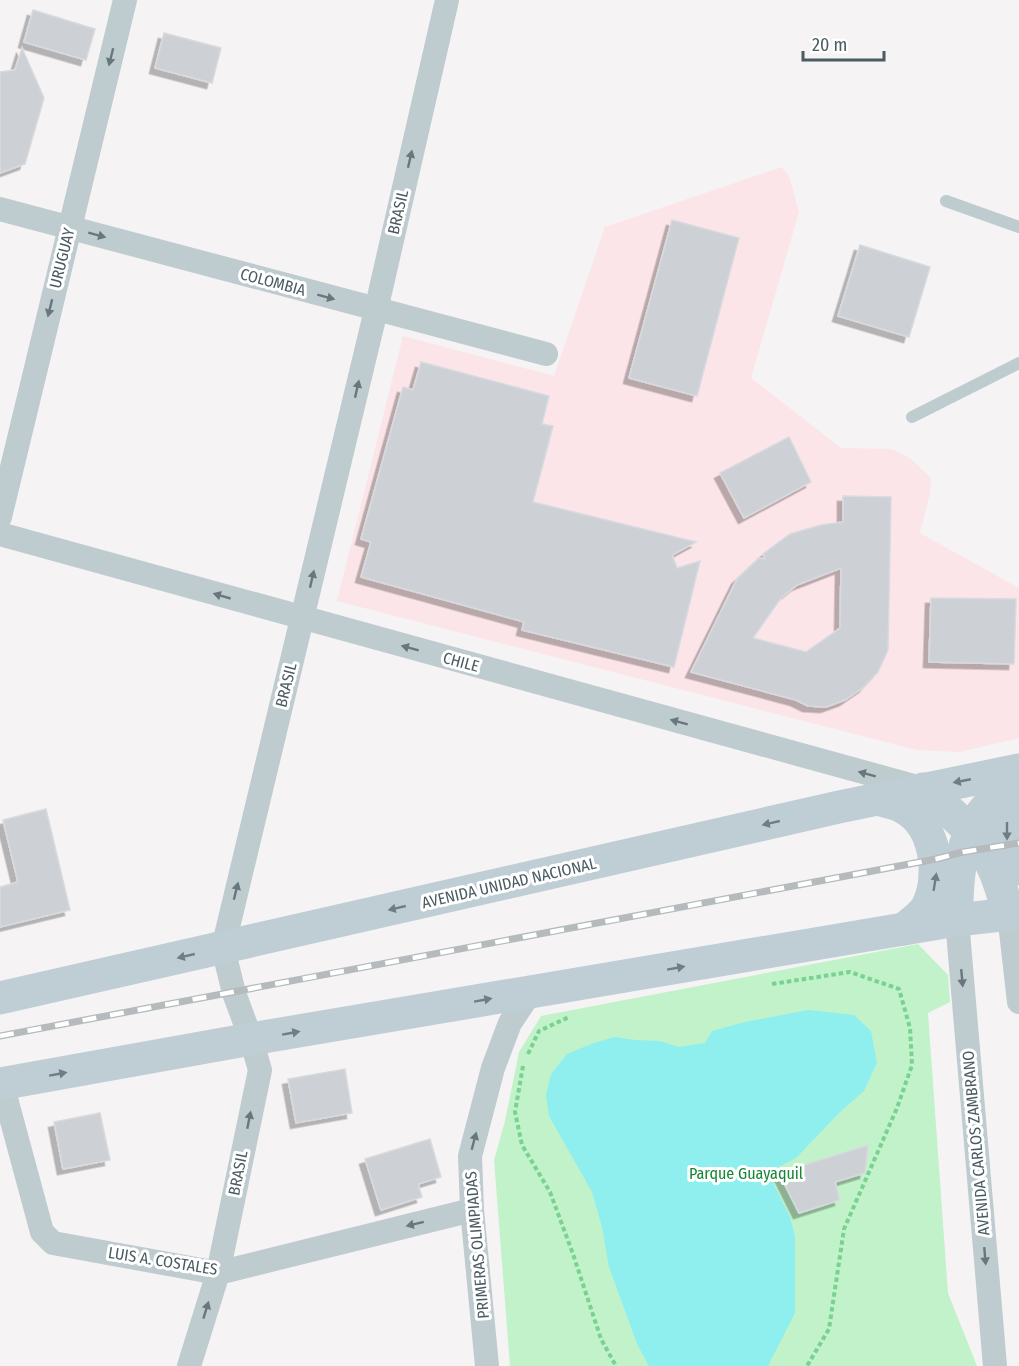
<svg xmlns="http://www.w3.org/2000/svg" width="1019" height="1366" viewBox="0 0 1019 1366" font-family="'Fira Sans Condensed',sans-serif">
<style>
.medical{fill:#fce5e8}
.green{fill:#c2f2ca}
.water{fill:#8fefee}
.building{fill:#cdd1d5;stroke:#d7dade;stroke-width:1.5;fill-rule:evenodd;filter:url(#shadow)}
.lines{fill:none;stroke-linecap:round;stroke-linejoin:round}
.path{stroke:#79d192;stroke-width:4;stroke-dasharray:4.5 3;stroke-linecap:butt}
.lane{stroke:#becbcf;stroke-width:12}
.street{stroke:#becbcf;stroke-width:24}
.secondary{stroke:#bfced4;stroke-width:33}
.rail-casing{stroke:#b5babd;stroke-width:7}
.rail{stroke:#fff;stroke-width:4.5;stroke-dasharray:14;stroke-linecap:butt}
.oneway{fill:#67777c}
.oneway2{fill:#6d7e84}
.labels{text-anchor:middle;dominant-baseline:central;stroke-width:6;stroke-linejoin:round;paint-order:stroke}
.street-label{font-size:16px;fill:#4a5b61;stroke:#fff}
.park-label{font-size:16px;fill:#168736;stroke:#fff}
</style>
<defs>
<filter id="shadow"><feDropShadow dx="-5.5" dy="5.5" stdDeviation="0" flood-color="#0004"/></filter>
</defs>
<rect width="100%" height="100%" fill="#f5f3f3"/>
<polygon class="medical" points="782,167 790,179 799,212 751,378 841,448 892,449 911,459 931,478 930,493 920,533 1019,588 1019,738 959,752 917,750 337,601 403,336 554,376 605,227"/>
<polygon class="green" points="918,944 948,975 950,1002 928,1013 948,1293 977,1366 510,1366 494,1160 505,1121 519,1052 541,1016"/>
<polygon class="water" points="808,1010 854,1015 871,1031 877,1063 864,1091 840,1112 796,1158 775,1169 770,1177 790,1217 795,1236 795,1313 768,1366 649,1366 637,1344 609,1267 602,1227 592,1192 549,1116 546,1095 551,1074 567,1054 591,1044 614,1037 636,1040 660,1041 679,1047 705,1043 712,1031 745,1022"/>
<g class="building">
<polygon points="33,10 95,29 86,60 24,42"/>
<polygon points="164,33 221,48 212,83 155,68"/>
<polygon points="22,48 44,98 25,164 0,173 0,72 15,70"/>
<polygon points="672,220 739,238 697,396 629,378"/>
<polygon points="860,245 930,267 909,337 838,316"/>
<polygon points="421,362 549,396 542,424 553,426 533,502 696,542 672,555 677,568 700,561 674,667 522,630 524,622 361,577 371,542 361,539 403,387 413,390"/>
<polygon points="789,437 811,482 744,518 720,473"/>
<path d="M843,496l48,1 -3,153 -10,22 -14,15 -19,13 -19,7 -18,-1 -12,-6 -105,-28 46,-93 22,-21 6,1 -2,-5 27,-20 31,-9 22,-3zM841,568l-1,60 -34,24 -53,-14 28,-40 16,-13z"/>
<polygon points="931,598 1016,599 1014,664 929,662"/>
<polygon points="46,809 70,910 0,927 0,887 18,882 3,820"/>
<polygon points="345,1069 352,1113 296,1123 288,1079"/>
<polygon points="100,1113 110,1160 63,1169 54,1122"/>
<polygon points="430,1139 441,1177 418,1184 422,1197 381,1210 365,1159"/>
<polygon points="868,1145 865,1173 835,1182 840,1200 799,1213 779,1173"/>
</g>
<g class="lines">
<g class="path">
<polyline points="772,984 850,972 899,989 910,1028 912,1065 897,1108 844,1229 829,1329 807,1366"/>
<polyline points="528,1054 539,1031 569,1017"/>
<polyline points="523,1066 515,1112 522,1145 550,1192 573,1254 601,1339 616,1366"/>
</g>
<g class="lane">
<polyline points="946,201 1019,227"/>
<polyline points="912,417 1019,363"/>
</g>
<g class="street">
<polyline points="0,209 546,354"/>
<polyline points="0,517 125,0"/>
<polyline points="0,534 921,788"/>
<polyline points="1009,914 1019,1002"/>
<polyline points="957,920 995,1366"/>
<polyline points="2,1084 42,1232 53,1243 218,1273 472,1210"/>
<polyline points="189,1366 218,1273 260,1070 251,1039 234,993 223,948 376,310 447,0"/>
<polyline points="487,1366 472,1210 470,1156 493,1068 510,1023 530,993"/>
</g>
<g class="secondary">
<path d="M923,789c29,23 59,49 73,85 5,13 9,27 13,40"/>
<path d="M1019,794c-19,21 -16,54 0,75"/>
<path d="M878,799c8,3 19,4 26,9 32,17 39,69 23,99 -4,8 -16,16 -23,22"/>
<path d="M957,914c-1,-59 10,-101 62,-134"/>
<polyline points="0,998 839,807 1019,770"/>
<polyline points="0,1084 251,1039 957,920 1019,913"/>
</g>
<defs>
<polyline id="rail" points="0,1036 936,859 963,852 1019,843"/>
</defs>
<use href="#rail" class="rail-casing"/>
<use href="#rail" class="rail"/>
</g>
<defs><path id="oneway-solid" d="M-6-.8H1V-3.2L6.5 0L1 3.2V.8H-6Z" transform="scale(1.5)"/></defs>
<g class="oneway">
<use href="#oneway-solid" transform="translate(111 57) rotate(104)"/>
<use href="#oneway-solid" transform="translate(410 159) rotate(-77)"/>
<use href="#oneway-solid" transform="translate(97 235) rotate(15)"/>
<use href="#oneway-solid" transform="translate(326 297) rotate(15)"/>
<use href="#oneway-solid" transform="translate(50 308) rotate(104)"/>
<use href="#oneway-solid" transform="translate(357 389) rotate(-77)"/>
<use href="#oneway-solid" transform="translate(312 579) rotate(-77)"/>
<use href="#oneway-solid" transform="translate(222 596) rotate(-164)"/>
<use href="#oneway-solid" transform="translate(410 648) rotate(-165)"/>
<use href="#oneway-solid" transform="translate(679 722) rotate(-165)"/>
<use href="#oneway-solid" transform="translate(867 774) rotate(-165)"/>
<use href="#oneway-solid" transform="translate(236 891) rotate(-76)"/>
<use href="#oneway-solid" transform="translate(962 978) rotate(85)"/>
<use href="#oneway-solid" transform="translate(249 1120) rotate(-79)"/>
<use href="#oneway-solid" transform="translate(474 1141) rotate(-75)"/>
<use href="#oneway-solid" transform="translate(415 1224) rotate(166)"/>
<use href="#oneway-solid" transform="translate(985 1256) rotate(85)"/>
<use href="#oneway-solid" transform="translate(206 1310) rotate(-73)"/>
</g>
<g class="oneway2">
<use href="#oneway-solid" transform="translate(962 781) rotate(169)"/>
<use href="#oneway-solid" transform="translate(771 823) rotate(167)"/>
<use href="#oneway-solid" transform="translate(1007 831) rotate(90)"/>
<use href="#oneway-solid" transform="translate(935 882) rotate(-81)"/>
<use href="#oneway-solid" transform="translate(397 908) rotate(167)"/>
<use href="#oneway-solid" transform="translate(186 956) rotate(167)"/>
<use href="#oneway-solid" transform="translate(676 968) rotate(-10)"/>
<use href="#oneway-solid" transform="translate(483 1000) rotate(-10)"/>
<use href="#oneway-solid" transform="translate(291 1033) rotate(-10)"/>
<use href="#oneway-solid" transform="translate(58 1074) rotate(-10)"/>
</g>
<g class="labels">
<g class="street-label">
<text transform="translate(398 212) rotate(-77)">BRASIL</text>
<text transform="translate(62 258) rotate(-76)">URUGUAY</text>
<text transform="translate(273 282) rotate(15)">COLOMBIA</text>
<text transform="translate(461 662) rotate(15)">CHILE</text>
<text transform="translate(286 685) rotate(-76)">BRASIL</text>
<text transform="translate(509 883) rotate(-13)">AVENIDA UNIDAD NACIONAL</text>
<text transform="translate(976 1143) rotate(-95)">AVENIDA CARLOS ZAMBRANO</text>
<text transform="translate(238 1173) rotate(-79)">BRASIL</text>
<text transform="translate(477 1245) rotate(-95)">PRIMERAS OLIMPIADAS</text>
<text transform="translate(163 1261) rotate(9)">LUIS A. COSTALES</text>
</g>
<g class="park-label">
<text x="746" y="1173">Parque Guayaquil</text>
</g>
</g>
<path d="M803 51v9h81v-9" fill="none" stroke="#4a5b61" stroke-width="3"/>
<text x="812" y="51" font-size="18" fill="#4a5b61" stroke="#ffffff" stroke-width="4.5" paint-order="stroke">20 m</text>
</svg>
